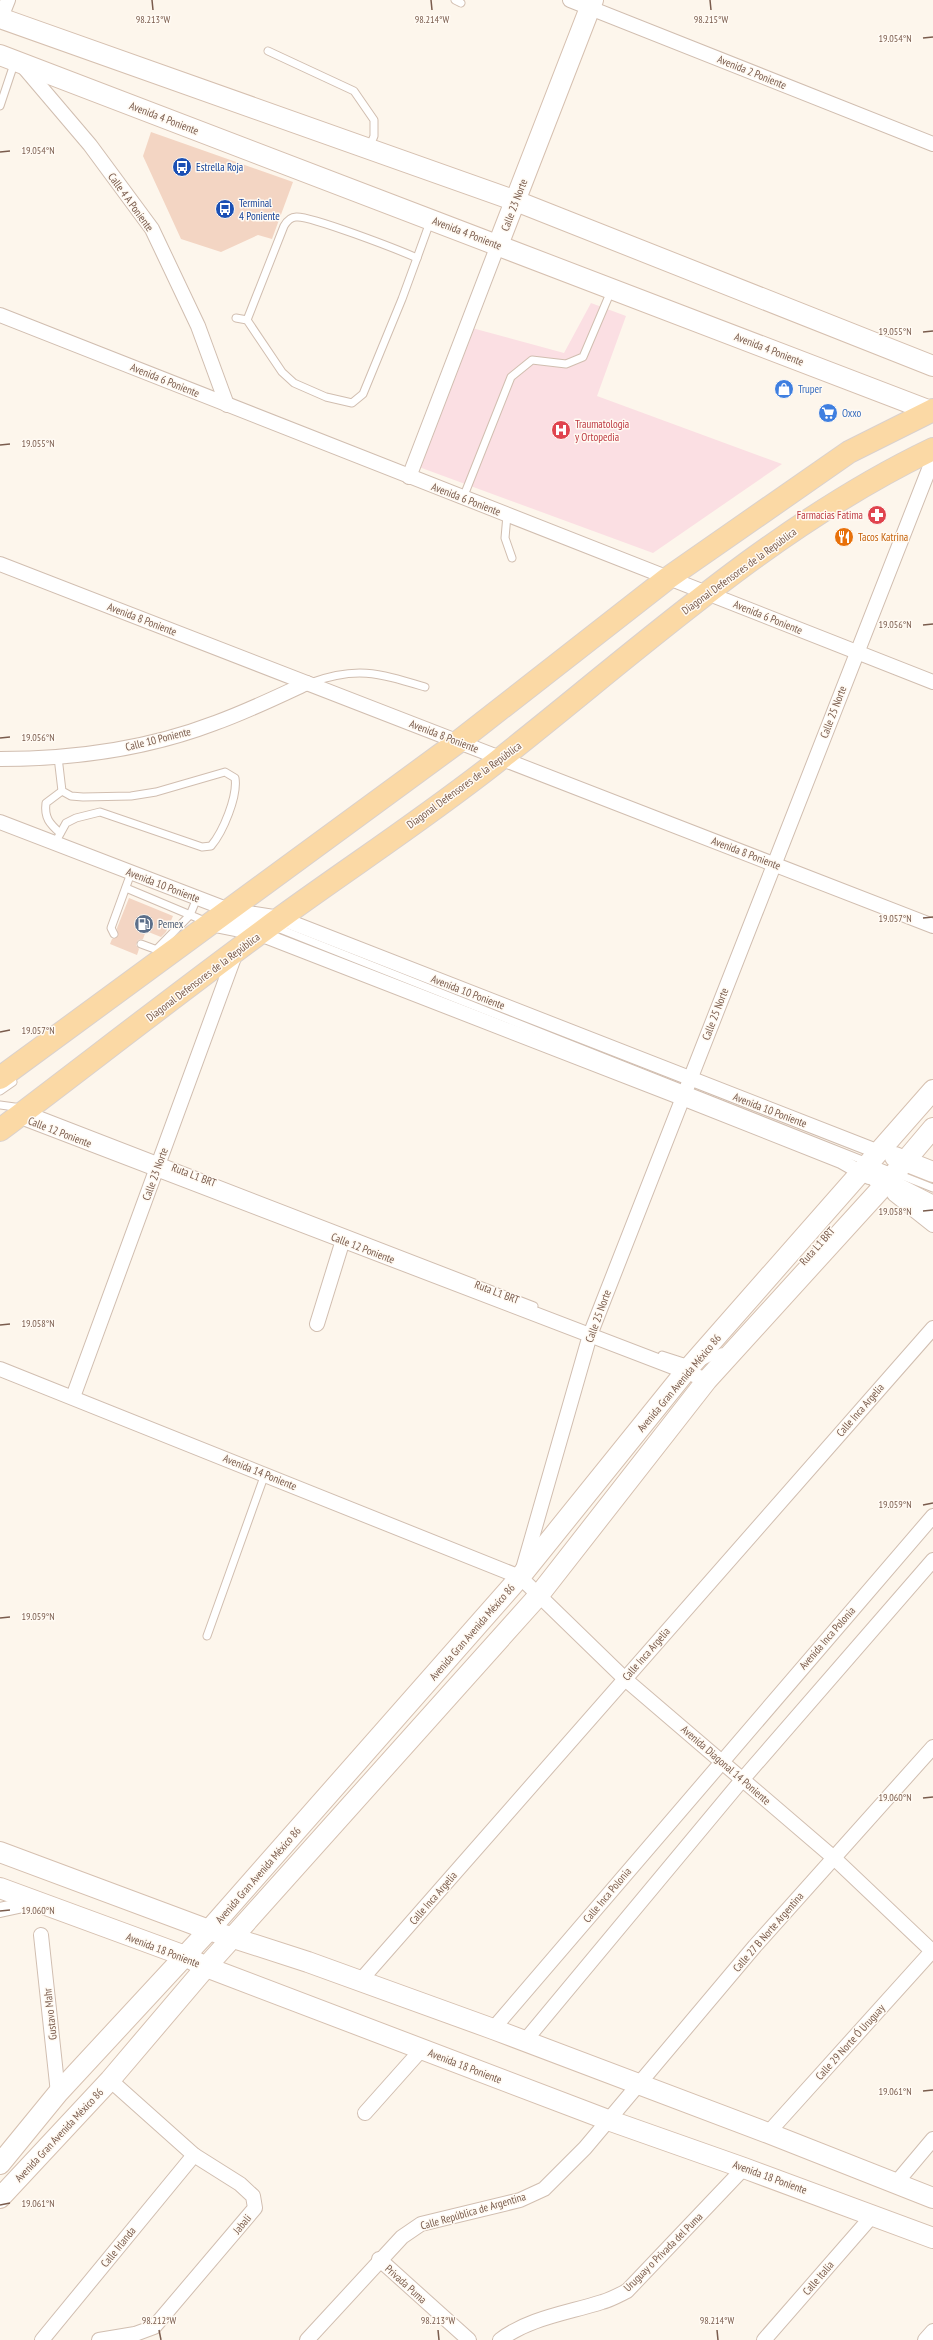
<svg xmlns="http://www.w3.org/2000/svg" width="933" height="2340" viewBox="0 0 933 2340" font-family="'PT Sans Narrow',sans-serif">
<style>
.medical{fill:#fbdfe3}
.building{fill:#f3d5c3}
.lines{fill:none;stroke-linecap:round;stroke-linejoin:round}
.lane-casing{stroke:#d1beb0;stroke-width:9}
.street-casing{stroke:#d1beb0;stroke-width:16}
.secondary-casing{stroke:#d6c0b0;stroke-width:22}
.primary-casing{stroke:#dad1cd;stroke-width:24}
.lane{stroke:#fff;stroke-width:7}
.street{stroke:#fff;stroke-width:14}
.secondary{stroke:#fff;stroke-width:20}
.primary{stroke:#fbd9a5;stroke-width:22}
.ticks{fill:none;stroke:#7a5c4d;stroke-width:1.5}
.labels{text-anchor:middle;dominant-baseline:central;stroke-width:3;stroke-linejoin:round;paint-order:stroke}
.street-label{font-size:11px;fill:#7a5c4d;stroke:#fffaf3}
.transit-label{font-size:11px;fill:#164399;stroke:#fffaf3;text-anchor:start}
.shop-label{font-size:11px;fill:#366cbe;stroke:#fffaf3;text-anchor:start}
.health-label{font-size:11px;fill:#be3a42;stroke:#fffaf3;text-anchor:start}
.food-label{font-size:11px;fill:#c56008;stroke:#fffaf3;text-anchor:start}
.service-label{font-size:11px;fill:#4e5e75;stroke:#fffaf3;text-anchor:start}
.ticks-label{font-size:10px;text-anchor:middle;fill:#7a5c4d;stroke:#fffaf3;stroke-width:3;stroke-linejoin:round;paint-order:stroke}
</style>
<rect width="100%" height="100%" fill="#fdf6ec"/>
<polygon class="medical" points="591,303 626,316 597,396 782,464 653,553 419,467 472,328 564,353"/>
<g class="building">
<polygon points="151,132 293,182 272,239 258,235 221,252 181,239 143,156"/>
<polygon points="129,898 173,916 166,932 161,937 146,931 143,939 138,940 136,945 139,949 137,955 110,944 112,939 118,936 117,928"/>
</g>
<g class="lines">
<defs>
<g id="lane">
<polyline points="455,0 461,3"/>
<polyline points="268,51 354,91 374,120 374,136 369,148"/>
<polyline points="0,106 15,61"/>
<polyline points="417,258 430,222"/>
<path d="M236,318l11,2 35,52 12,11 32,14 26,6 11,-9 39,-95 15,-41c-18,-8 -108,-43 -121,-41 -5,0 -9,4 -12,9l-37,94"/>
<polyline points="463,498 511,377 532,360 566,364 583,357 611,291"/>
<polyline points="507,515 505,538 512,558"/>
<path d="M310,683c47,-17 68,-10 115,4"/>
<path d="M60,833c-10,-9 -16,-15 -14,-30l16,-12"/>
<path d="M55,843l11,-20 10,-5 24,-6 102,35 9,-1c12,-14 27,-50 24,-68l-10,-6 -69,20 -25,4 -48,1 -12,-1 -9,-5 -4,-34"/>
<polyline points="126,888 207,922"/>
<polyline points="225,924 239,920 265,924"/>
<polyline points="275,927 933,1188"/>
<polyline points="114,934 111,928 131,873"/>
<polyline points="141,944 160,951"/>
<polyline points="156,950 190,915 197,898"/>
<polyline points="0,1091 13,1082"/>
<polyline points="0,1105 22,1108 534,1306"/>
<polyline points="662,1355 690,1364"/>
<polyline points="700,1363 721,1352"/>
<polyline points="207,1636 265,1474"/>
</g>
<g id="street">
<polyline points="570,0 933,144"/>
<polyline points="0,20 8,0"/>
<polyline points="22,65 90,145 152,229 198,326 227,405"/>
<polyline points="0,315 933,682"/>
<polyline points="409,477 498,245"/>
<polyline points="0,564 933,926"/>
<path d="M0,759c72,0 147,-10 215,-36 31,-11 62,-26 92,-40"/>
<polyline points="0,822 229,910 280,918 879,1152"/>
<polyline points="210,924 260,934 682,1098 841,1161 869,1177"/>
<polyline points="18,1116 707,1380"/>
<polyline points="894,1194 933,1225"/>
<polyline points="317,1324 343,1240"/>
<polyline points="0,1369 520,1577 625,1679 834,1858 933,1952"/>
<polyline points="73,1397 236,952"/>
<polyline points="523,1569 590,1335 933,459"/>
<polyline points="0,1910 37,1902"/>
<polyline points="41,1935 58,2093"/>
<polyline points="360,1981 933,1328"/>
<polyline points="493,2029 933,1516"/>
<polyline points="524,2042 742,1780 933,1560"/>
<polyline points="365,2113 422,2049"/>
<polyline points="768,2133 933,1950"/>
<polyline points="896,2183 933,2139"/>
<polyline points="379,2259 469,2340"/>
<polyline points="42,2340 194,2155"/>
<polyline points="99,2340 135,2334 154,2327 255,2208 253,2196 240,2184 194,2155 110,2080"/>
<polyline points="307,2340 402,2237 421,2224 520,2200 544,2189 585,2148 755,1946 933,1747"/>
<path d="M500,2340c29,-22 68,-27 102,-38 8,-2 17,-7 25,-11l117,-123"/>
<polyline points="764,2340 873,2215"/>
<polyline points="925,2340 933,2331"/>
</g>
<g id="secondary">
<polyline points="0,18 516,201 933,366"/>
<polyline points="0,55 933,412"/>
<polyline points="498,245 593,0"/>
<polyline points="895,1157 933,1172"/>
<polyline points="876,1177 933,1206"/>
<polyline points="0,1852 209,1930 308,1962 493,2029 768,2133 933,2198"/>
<polyline points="0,1888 185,1956 206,1967 608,2120 744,2168 933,2238"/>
<polyline points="0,2164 58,2093 209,1930 520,1577 686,1371 933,1090"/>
<polyline points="0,2198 110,2080 206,1967 539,1595 707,1380 889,1180 933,1128"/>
</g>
<g id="primary">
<polyline points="0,1078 458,742 668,578 849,452 933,410"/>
<path d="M0,1130c94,-71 187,-144 283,-214 73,-53 150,-103 221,-160 137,-108 270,-231 429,-307"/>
</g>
</defs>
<use href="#lane" class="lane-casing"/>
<use href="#street" class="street-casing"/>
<use href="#secondary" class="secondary-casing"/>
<use href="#primary" class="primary-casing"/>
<use href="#lane" class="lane"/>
<use href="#street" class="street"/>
<use href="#secondary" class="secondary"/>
<use href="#primary" class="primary"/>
</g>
<path class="ticks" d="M152,0l1,10M431,0l1,10M710,0l1,10M923,38l10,-1M0,152l10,-1M923,332l10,-1M0,445l10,-1M923,625l10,-1M0,738l10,-1M923,918l10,-1M0,1032l10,-2M923,1211l10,-1M0,1325l10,-1M923,1505l10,-2M0,1618l10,-1M923,1798l10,-1M0,1911l10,-1M923,2091l10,-1M0,2205l10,-2M159,2330l2,10M438,2330l1,10M717,2330l1,10"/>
<defs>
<symbol id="bus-disc" viewBox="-11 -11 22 22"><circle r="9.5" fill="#1a4fb4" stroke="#fffaf3"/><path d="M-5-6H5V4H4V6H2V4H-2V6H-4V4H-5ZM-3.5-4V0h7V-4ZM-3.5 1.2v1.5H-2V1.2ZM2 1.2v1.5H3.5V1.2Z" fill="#fff"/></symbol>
<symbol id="shop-disc" viewBox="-11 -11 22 22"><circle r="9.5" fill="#3f7fe0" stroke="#fffaf3"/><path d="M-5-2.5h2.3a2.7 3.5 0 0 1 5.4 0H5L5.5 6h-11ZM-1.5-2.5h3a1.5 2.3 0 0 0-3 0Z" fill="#fff"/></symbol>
<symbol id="supermarket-disc" viewBox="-11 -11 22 22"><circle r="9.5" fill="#3f7fe0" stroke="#fffaf3"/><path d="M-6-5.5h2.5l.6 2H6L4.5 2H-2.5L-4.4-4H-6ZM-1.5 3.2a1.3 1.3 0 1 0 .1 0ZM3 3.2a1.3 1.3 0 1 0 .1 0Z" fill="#fff"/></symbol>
<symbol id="hospital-disc" viewBox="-11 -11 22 22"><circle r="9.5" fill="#e0444e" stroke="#fffaf3"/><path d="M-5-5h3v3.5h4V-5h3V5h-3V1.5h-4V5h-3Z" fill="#fff"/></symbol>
<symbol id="pharmacy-disc" viewBox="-11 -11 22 22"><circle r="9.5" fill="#e0444e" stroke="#fffaf3"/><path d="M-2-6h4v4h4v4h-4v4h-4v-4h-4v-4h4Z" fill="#fff"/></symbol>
<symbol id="restaurant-disc" viewBox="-11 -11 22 22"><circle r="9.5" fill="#e8710a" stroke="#fffaf3"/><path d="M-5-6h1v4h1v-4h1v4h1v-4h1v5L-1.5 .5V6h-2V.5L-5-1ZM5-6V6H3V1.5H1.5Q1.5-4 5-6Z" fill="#fff"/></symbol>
<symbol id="fuel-disc" viewBox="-11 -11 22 22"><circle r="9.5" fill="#5c6f8a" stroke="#fffaf3"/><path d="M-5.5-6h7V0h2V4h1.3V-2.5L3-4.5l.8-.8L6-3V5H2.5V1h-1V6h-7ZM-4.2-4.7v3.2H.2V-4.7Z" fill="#fff"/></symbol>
</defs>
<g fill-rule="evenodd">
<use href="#bus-disc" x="171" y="156" width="22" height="22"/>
<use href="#bus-disc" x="214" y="198" width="22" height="22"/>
<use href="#shop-disc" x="773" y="378" width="22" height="22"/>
<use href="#supermarket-disc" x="817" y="402" width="22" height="22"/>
<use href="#hospital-disc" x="550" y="419" width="22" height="22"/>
<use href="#pharmacy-disc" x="866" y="504" width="22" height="22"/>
<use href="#restaurant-disc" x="833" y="526" width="22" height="22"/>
<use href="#fuel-disc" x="133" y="913" width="22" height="22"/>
</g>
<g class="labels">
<g class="street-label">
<text transform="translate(752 72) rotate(22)">Avenida 2 Poniente</text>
<text transform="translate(164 118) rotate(21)">Avenida 4 Poniente</text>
<text transform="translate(131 202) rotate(54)">Calle 4 A Poniente</text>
<text transform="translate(514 205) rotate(-69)">Calle 23 Norte</text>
<text transform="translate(467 233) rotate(21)">Avenida 4 Poniente</text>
<text transform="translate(769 349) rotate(21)">Avenida 4 Poniente</text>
<text transform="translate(165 380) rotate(22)">Avenida 6 Poniente</text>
<text transform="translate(466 499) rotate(21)">Avenida 6 Poniente</text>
<text transform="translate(739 571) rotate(-36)">Diagonal Defensores de la República</text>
<text transform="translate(768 617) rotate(22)">Avenida 6 Poniente</text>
<text transform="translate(142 619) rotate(21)">Avenida 8 Poniente</text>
<text transform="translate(833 712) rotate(-69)">Calle 25 Norte</text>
<text transform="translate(444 736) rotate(21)">Avenida 8 Poniente</text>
<text transform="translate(158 739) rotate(-14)">Calle 10 Poniente</text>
<text transform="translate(464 785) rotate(-36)">Diagonal Defensores de la República</text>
<text transform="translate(746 853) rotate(21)">Avenida 8 Poniente</text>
<text transform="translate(163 885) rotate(21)">Avenida 10 Poniente</text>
<text transform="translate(203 977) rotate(-37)">Diagonal Defensores de la República</text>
<text transform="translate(468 992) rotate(21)">Avenida 10 Poniente</text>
<text transform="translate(715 1014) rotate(-69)">Calle 25 Norte</text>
<text transform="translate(770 1110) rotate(21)">Avenida 10 Poniente</text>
<text transform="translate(60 1132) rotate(21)">Calle 12 Poniente</text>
<text transform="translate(155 1174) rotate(-70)">Calle 23 Norte</text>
<text transform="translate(194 1175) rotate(21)">Ruta L1 BRT</text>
<text transform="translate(817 1246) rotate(-48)">Ruta L1 BRT</text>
<text transform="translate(363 1248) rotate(21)">Calle 12 Poniente</text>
<text transform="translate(497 1292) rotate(21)">Ruta L1 BRT</text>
<text transform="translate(598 1316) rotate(-70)">Calle 25 Norte</text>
<text transform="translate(679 1383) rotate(-50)">Avenida Gran Avenida México 86</text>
<text transform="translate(860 1410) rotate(-49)">Calle Inca Argelia</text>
<text transform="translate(260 1472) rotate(22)">Avenida 14 Poniente</text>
<text transform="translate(472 1632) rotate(-49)">Avenida Gran Avenida México 86</text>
<text transform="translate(827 1638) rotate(-49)">Avenida Inca Polonia</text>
<text transform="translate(646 1654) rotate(-49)">Calle Inca Argelia</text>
<text transform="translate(726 1765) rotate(41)">Avenida Diagonal 14 Poniente</text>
<text transform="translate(258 1875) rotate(-49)">Avenida Gran Avenida México 86</text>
<text transform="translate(607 1895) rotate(-50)">Calle Inca Polonia</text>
<text transform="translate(433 1898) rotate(-49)">Calle Inca Argelia</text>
<text transform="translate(768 1932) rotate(-49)">Calle 27 B Norte Argentina</text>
<text transform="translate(163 1950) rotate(21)">Avenida 18 Poniente</text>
<text transform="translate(50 2014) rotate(-96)">Gustavo Mahr</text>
<text transform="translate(850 2042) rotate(-48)">Calle 29 Norte Ó Uruguay</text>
<text transform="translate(465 2066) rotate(21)">Avenida 18 Poniente</text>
<text transform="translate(59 2135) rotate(-47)">Avenida Gran Avenida México 86</text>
<text transform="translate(770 2177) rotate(20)">Avenida 18 Poniente</text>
<text transform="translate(473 2211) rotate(-16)">Calle República de Argentina</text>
<text transform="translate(242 2224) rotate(-50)">Jabali</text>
<text transform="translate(118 2247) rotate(-51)">Calle Irlanda</text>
<text transform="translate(663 2252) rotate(-45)">Uruguay o Privada del Puma</text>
<text transform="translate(818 2278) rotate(-49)">Calle Italia</text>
<text transform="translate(406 2284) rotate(42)">Privada Puma</text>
</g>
<g class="transit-label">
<text x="196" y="167">Estrella Roja</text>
<text x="239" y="203">Terminal<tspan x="239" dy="13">4 Poniente</tspan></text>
</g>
<g class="shop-label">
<text x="798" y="389">Truper</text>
<text x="842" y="413">Oxxo</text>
</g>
<g class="health-label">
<text x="575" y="424">Traumatologia<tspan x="575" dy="13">y Ortopedia</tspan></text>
<text x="863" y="515" text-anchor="end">Farmacias Fatima</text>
</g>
<g class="food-label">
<text x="858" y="537">Tacos Katrina</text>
</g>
<g class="service-label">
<text x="158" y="924">Pemex</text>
</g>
</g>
<g class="ticks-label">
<text x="153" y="23">98.213°W</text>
<text x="432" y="23">98.214°W</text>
<text x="711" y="23">98.215°W</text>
<text x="895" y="42">19.054°N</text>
<text x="38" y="154">19.054°N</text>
<text x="895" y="335">19.055°N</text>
<text x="38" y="447">19.055°N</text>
<text x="895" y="628">19.056°N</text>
<text x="38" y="741">19.056°N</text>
<text x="895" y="922">19.057°N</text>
<text x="38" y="1034">19.057°N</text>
<text x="895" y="1215">19.058°N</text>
<text x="38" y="1327">19.058°N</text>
<text x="895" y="1508">19.059°N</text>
<text x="38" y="1620">19.059°N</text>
<text x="895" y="1801">19.060°N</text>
<text x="38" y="1914">19.060°N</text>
<text x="895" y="2095">19.061°N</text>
<text x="38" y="2207">19.061°N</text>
<text x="159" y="2324">98.212°W</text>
<text x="438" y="2324">98.213°W</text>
<text x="717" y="2324">98.214°W</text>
</g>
</svg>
